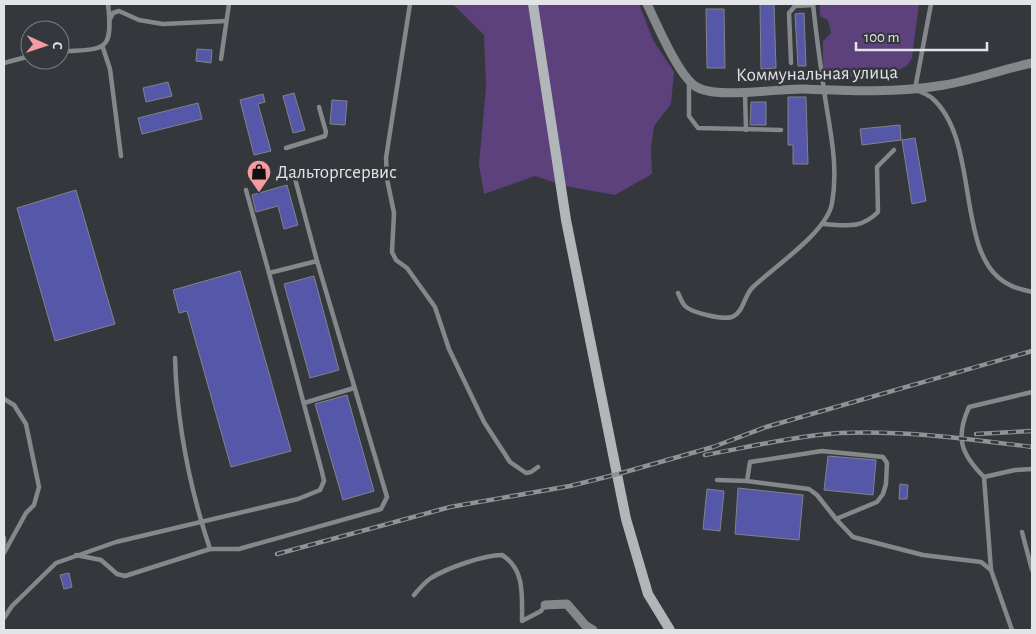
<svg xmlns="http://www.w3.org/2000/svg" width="1036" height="634" viewBox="0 0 1036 634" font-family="'Alegreya Sans',sans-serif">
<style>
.green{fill:#5c417d}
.building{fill:#5557a8;stroke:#828389}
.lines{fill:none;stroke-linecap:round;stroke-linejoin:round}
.lane{stroke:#85888a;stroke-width:4.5}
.street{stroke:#85888a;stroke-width:9}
.secondary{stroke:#b1b6b8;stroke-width:10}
.rail-casing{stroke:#909396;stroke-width:4.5}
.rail{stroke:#34383c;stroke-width:2.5;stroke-dasharray:8;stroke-linecap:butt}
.labels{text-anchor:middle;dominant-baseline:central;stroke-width:5;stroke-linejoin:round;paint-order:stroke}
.street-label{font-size:19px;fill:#e2e4e7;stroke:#34383c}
.poi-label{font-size:19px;fill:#e2e4e7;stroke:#34383c;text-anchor:start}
</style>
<rect width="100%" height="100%" fill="#34383c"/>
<g class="green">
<polygon points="453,4 639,4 653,40 674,72 671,104 654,126 651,148 652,174 615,195 565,186 535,176 484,194 479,164 486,87 484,35"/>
<path d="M820,4h99l-7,54 -5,8c-36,16 -47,14 -84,4v-29l8,-8 -3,-13 -8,-4z"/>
</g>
<g class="building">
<polygon points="760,4 774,4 776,68 761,69"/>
<polygon points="706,9 724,9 725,68 707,68"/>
<polygon points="804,13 806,66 798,66 795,14"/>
<polygon points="197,49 212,50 211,63 196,61"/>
<polygon points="168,82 172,96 146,102 143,88"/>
<polygon points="294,93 305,130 293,133 283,96"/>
<polygon points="263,94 265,102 258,104 271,151 254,155 240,100"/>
<polygon points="788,97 806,97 808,164 793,164 793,145 788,145"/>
<polygon points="332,100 347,101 345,125 330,124"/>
<polygon points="751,102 766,102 766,125 750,125"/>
<polygon points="198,103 202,119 142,134 138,118"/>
<polygon points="900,125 901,140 862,145 860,129"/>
<polygon points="915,138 926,201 912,204 902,140"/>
<polygon points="287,185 298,225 284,229 278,206 256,212 252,195"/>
<polygon points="76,190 115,324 55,341 17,208"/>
<polygon points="240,271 291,451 231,467 187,311 179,313 173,290"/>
<polygon points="314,276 339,370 310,378 284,284"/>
<polygon points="347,395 374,491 343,500 315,404"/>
<polygon points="828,456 876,460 873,495 824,490"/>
<polygon points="900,484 908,485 907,499 899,499"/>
<polygon points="738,488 803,495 799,540 735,534"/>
<polygon points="707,489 724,491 720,531 703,529"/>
<polygon points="69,573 72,587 64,589 60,575"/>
</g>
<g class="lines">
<g class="lane">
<polyline points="410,4 386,158 387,179 394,213 392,252 396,260 407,268 435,307 449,349 484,422 510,462 526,473 531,472 538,467"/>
<path d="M931,4l-16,85c5,3 12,5 17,9 50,44 21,161 78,187 7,4 15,5 22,7"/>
<polyline points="109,21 113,13 119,11 139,20 163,24 226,21"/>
<polyline points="103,48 110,69 121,156"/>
<path d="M60,52c43,-4 54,3 48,-48"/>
<polyline points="221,59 229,4"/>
<polyline points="4,63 30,56"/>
<polyline points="791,63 789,13 795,6 813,5"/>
<polyline points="689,82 689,116 698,128 781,130"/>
<polyline points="745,93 746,130"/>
<polyline points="286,148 325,136 326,132 319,107"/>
<polyline points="246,190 269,273"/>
<path d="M822,224c23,1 38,6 56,-12l-1,-45 17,-17"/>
<path d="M678,293c2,4 4,10 7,13 7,7 38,14 47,11 12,-5 12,-22 21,-30 21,-20 75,-56 79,-84 7,-38 -3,-76 -8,-113 -4,-28 -8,-57 -11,-86"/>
<polyline points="4,399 14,405 26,424 39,487 34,505 26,513 4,553"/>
<polyline points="304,403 354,388"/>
<path d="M984,477c-23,-23 -29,-39 -15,-70l63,-15"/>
<polyline points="717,480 747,481"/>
<polyline points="836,519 877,502 883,494 886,484 887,463 883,457 822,451 750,462 747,481 809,489 817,495 836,519 853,537 923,555 981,562 991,570 1012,630"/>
<polyline points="1022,532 1032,570"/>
<polyline points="4,538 4,547"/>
<polyline points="210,549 239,549 381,509 387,497 317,261"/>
<path d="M76,555l25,5 16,14 8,2 85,-27c-21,-63 -33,-124 -35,-191"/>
<polyline points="991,570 984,477 1015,470 1032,469"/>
<path d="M414,595c5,-6 11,-13 17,-17 16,-10 53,-23 71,-23 23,14 20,41 20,66l19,-10 4,-6"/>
<polyline points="4,618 12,606 56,563 116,542 298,499 320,490 324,481 322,472 269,273 317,261 294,175"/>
</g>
<g class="street">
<path d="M647,4c10,20 30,69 48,82 20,14 83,2 109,3 46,2 94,4 140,-4 30,-5 59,-16 88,-22"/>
<polyline points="545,605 567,604 585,625 593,630"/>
</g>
<polyline class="secondary" points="533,4 566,220 626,519 648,594 670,630"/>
<defs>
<g id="rail">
<polyline points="976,434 1032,431"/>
<path d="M705,455c44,-8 90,-19 135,-22 64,-3 128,6 192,14"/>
<polyline points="277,554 450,507 570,486 618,474 713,447 766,427 1032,351"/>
</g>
</defs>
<use href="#rail" class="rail-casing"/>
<use href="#rail" class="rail"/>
</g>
<defs>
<symbol id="shop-pin" viewBox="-11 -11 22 30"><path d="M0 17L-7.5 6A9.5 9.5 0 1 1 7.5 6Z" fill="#f49aa1" stroke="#34383c"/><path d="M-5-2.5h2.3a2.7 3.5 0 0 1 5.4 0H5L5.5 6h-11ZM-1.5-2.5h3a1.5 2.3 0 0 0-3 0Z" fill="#111"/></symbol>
</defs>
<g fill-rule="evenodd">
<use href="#shop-pin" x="245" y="158" width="28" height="38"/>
</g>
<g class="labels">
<g class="street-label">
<text transform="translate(817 74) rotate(-1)">Коммунальная улица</text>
</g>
<g class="poi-label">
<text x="276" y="172">Дальторгсервис</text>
</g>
</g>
<rect width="1036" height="634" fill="none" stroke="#e2e4e7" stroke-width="10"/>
<g transform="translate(45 45) rotate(93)"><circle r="24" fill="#34383c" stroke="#7a7d80"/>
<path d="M0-4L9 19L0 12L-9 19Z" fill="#f49aa1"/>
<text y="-8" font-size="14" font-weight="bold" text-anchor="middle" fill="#e2e4e7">С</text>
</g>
<path d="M856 42v8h131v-8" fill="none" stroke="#e2e4e7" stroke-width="2.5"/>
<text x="864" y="42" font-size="15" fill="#e2e4e7" stroke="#34383c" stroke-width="4" paint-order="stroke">100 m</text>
</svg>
